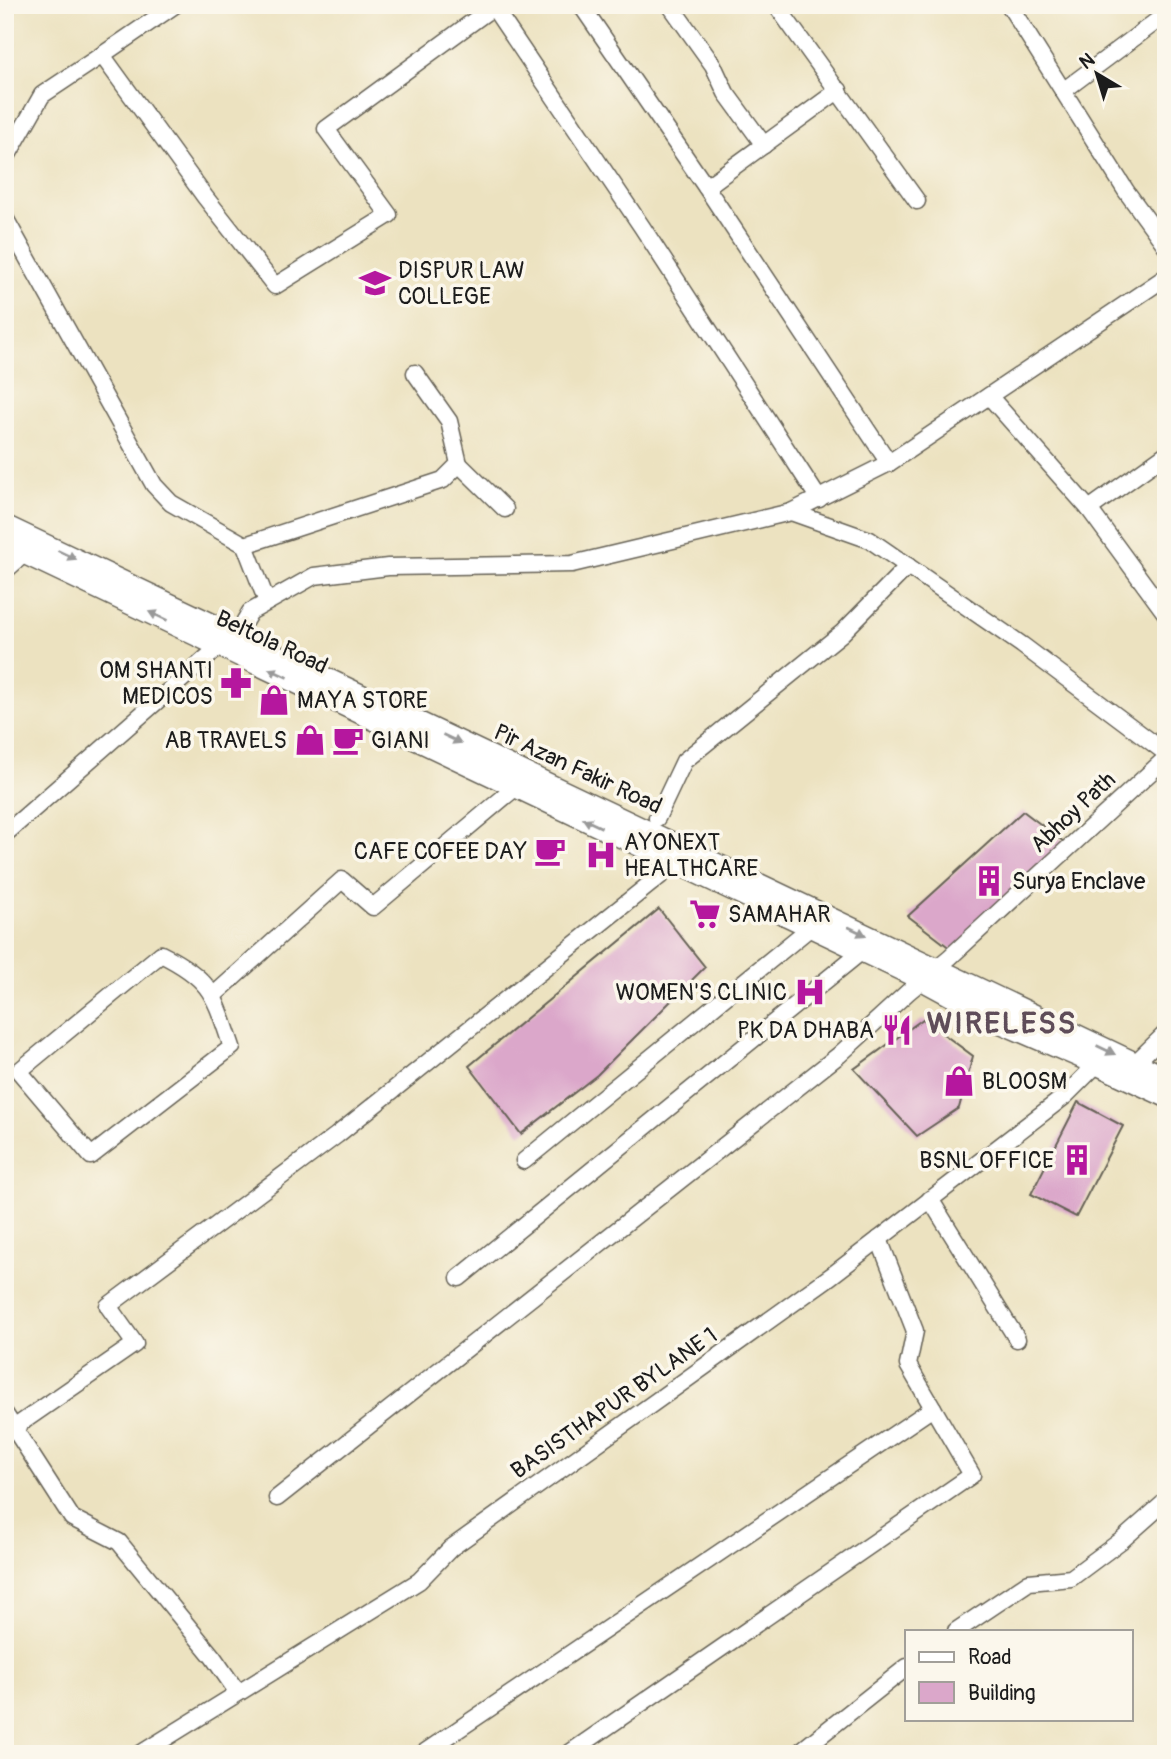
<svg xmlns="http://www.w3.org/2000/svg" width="1171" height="1759" viewBox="0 0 1171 1759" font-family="Pangolin,sans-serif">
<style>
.building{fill:#dba7ca}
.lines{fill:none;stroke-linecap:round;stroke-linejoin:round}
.street-casing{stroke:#656155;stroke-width:19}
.secondary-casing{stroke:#656155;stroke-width:24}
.street{stroke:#fff;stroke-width:16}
.secondary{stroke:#fff;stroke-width:21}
.oneway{fill:#999}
.labels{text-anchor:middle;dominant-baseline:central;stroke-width:7;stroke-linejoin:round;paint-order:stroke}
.poi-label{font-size:23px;fill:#1c1c1c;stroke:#fbf7ec;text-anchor:start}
.street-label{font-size:23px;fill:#1c1c1c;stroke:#fbf7ec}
.district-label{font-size:30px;font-weight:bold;letter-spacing:2px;fill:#5f4d59;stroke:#fbf7ec}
</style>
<rect width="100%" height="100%" fill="#fbf7ec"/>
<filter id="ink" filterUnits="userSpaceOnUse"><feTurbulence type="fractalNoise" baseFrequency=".0143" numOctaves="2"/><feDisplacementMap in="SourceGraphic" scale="14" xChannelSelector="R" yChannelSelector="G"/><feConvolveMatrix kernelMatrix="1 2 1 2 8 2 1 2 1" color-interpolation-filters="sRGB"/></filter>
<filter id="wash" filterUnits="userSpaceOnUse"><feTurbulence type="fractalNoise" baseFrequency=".00686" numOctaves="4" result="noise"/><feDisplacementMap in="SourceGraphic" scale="28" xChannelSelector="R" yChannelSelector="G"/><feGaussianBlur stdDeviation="1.57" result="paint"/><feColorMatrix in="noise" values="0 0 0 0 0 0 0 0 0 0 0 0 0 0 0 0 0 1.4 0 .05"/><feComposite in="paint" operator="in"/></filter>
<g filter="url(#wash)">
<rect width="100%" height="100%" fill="#ece2c0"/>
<g id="blocks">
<g class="building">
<polygon points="1023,811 1068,845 955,952 908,916"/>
<polygon points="659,909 705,967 597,1075 521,1134 469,1066"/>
<polygon points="923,1019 973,1056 959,1108 917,1136 854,1069"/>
<polygon points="1078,1102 1123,1126 1076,1217 1031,1194"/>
</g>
</g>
</g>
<g filter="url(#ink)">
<use href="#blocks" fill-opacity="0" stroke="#656155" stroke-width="2"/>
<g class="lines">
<defs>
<g id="street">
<polyline points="492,5 642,227 819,499"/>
<polyline points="581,5 706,187 889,463"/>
<polyline points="670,5 713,65 726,93 764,145"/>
<polyline points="776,5 917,201"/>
<polyline points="1009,5 1126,191 1166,246"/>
<polyline points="102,55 175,5"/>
<polyline points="1063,91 1166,14"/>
<polyline points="5,160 42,95 102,55 205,197 275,286 389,215 326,129 493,7"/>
<polyline points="706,187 839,90"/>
<polyline points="5,218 154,485 171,503 245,545 267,602"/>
<polyline points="989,396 1089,509 1166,614"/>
<polyline points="459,464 505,509"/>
<polyline points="1089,509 1166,454"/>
<polyline points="791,512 870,540 1022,645 1166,753"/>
<polyline points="245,545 443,480 459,464 449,421 415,373"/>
<polyline points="5,571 25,553"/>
<polyline points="236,636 250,612 314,576 388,567 572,564 791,512 889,463 1166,277"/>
<polyline points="657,818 684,761 842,633 908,566"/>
<polyline points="5,834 220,646"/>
<path d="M161,954c52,26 53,41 71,93l-141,109 -72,-85z"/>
<polyline points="214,995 342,880 373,907 522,782"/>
<polyline points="1128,1070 1166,1033"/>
<polyline points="524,1161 811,927"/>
<polyline points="930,1199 1017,1339"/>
<polyline points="459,1278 862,951"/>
<polyline points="5,1414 72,1518 119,1542 213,1657 238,1693"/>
<polyline points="15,1427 135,1344 108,1306 337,1135 676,863"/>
<polyline points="277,1498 839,1055 908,992 950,957 1166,758"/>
<polyline points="956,1631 1029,1582 1071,1578 1122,1540 1166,1501"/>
<polyline points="140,1754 419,1581 451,1548 831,1276 1065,1096 1097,1064"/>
<polyline points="422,1754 933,1408"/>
<polyline points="568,1754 972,1475 908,1365 915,1331 879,1239"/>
<polyline points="797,1754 907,1667"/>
<polyline points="1163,1754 1166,1751"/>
</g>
<g id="secondary">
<polyline points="5,526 1166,1078"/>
<polyline points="5,544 923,980 1002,1023 1097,1064 1166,1096"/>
</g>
</defs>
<use href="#street" class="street-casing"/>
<use href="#secondary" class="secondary-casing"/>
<use href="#street" class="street"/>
<use href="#secondary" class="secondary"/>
</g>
<defs><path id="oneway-solid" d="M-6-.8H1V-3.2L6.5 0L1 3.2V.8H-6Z" transform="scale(1.75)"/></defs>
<g class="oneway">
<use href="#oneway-solid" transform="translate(67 555) rotate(25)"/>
<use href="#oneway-solid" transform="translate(158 616) rotate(-155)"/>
<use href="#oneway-solid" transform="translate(278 673) rotate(-155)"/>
<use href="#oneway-solid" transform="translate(452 739) rotate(25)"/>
<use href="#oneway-solid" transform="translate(592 823) rotate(-155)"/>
<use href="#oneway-solid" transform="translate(857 931) rotate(26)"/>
<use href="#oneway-solid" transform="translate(1106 1050) rotate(26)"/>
</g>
</g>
<defs>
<symbol id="university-bare" viewBox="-9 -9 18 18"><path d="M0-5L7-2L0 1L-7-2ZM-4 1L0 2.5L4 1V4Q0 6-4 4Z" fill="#b5179e" stroke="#fbf7ec" stroke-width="2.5" paint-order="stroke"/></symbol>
<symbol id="pharmacy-bare" viewBox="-9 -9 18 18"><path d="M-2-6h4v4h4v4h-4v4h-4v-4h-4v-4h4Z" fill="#b5179e" stroke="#fbf7ec" stroke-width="2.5" paint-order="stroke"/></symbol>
<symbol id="shop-bare" viewBox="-9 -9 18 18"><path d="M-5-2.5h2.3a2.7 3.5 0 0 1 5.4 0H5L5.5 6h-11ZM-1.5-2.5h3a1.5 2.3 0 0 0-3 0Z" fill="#b5179e" stroke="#fbf7ec" stroke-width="2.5" paint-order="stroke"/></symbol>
<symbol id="cafe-bare" viewBox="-9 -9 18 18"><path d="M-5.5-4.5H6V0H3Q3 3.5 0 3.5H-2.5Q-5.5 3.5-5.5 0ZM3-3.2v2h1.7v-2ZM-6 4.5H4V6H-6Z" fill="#b5179e" stroke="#fbf7ec" stroke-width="2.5" paint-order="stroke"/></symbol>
<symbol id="hospital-bare" viewBox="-9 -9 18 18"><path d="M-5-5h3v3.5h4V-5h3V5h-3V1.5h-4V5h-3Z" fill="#b5179e" stroke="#fbf7ec" stroke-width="2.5" paint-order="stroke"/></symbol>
<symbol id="building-bare" viewBox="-9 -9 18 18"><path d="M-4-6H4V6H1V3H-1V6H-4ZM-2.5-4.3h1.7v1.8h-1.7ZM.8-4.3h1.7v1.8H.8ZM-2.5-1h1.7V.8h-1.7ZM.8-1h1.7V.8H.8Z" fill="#b5179e" stroke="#fbf7ec" stroke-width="2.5" paint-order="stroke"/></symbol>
<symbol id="supermarket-bare" viewBox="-9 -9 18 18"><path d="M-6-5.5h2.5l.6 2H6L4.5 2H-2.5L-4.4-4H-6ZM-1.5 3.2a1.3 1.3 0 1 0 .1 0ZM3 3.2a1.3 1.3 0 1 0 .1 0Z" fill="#b5179e" stroke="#fbf7ec" stroke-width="2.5" paint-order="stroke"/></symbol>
<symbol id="restaurant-bare" viewBox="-9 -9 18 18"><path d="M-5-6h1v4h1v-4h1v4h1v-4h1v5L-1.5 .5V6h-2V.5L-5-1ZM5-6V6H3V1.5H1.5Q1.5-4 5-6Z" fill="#b5179e" stroke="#fbf7ec" stroke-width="2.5" paint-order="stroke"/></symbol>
</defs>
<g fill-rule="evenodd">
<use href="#university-bare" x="353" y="261" width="44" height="44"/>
<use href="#pharmacy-bare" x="214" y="661" width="44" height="44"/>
<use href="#shop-bare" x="252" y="678" width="44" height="44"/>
<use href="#shop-bare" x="288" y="718" width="44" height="44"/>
<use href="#cafe-bare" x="326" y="718" width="44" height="44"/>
<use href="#cafe-bare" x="528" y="829" width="44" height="44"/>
<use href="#hospital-bare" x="579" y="833" width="44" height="44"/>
<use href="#building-bare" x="967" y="859" width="44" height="44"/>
<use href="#supermarket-bare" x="683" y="892" width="44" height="44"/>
<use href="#hospital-bare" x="788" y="970" width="44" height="44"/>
<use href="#restaurant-bare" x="875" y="1008" width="44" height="44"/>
<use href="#shop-bare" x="937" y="1059" width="44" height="44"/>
<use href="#building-bare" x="1055" y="1138" width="44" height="44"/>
</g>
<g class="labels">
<g class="poi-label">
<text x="398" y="270">DISPUR LAW<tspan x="398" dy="26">COLLEGE</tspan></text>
<text x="213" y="670" text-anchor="end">OM SHANTI<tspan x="213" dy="26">MEDICOS</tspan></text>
<text x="297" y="700">MAYA STORE</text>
<text x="287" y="740" text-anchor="end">AB TRAVELS</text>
<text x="371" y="740">GIANI</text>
<text x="624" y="842">AYONEXT<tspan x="624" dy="26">HEALTHCARE</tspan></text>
<text x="527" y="851" text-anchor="end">CAFE COFEE DAY</text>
<text x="1012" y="881">Surya Enclave</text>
<text x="728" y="914">SAMAHAR</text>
<text x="787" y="992" text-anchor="end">WOMEN'S CLINIC</text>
<text x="874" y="1030" text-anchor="end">PK DA DHABA</text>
<text x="982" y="1081">BLOOSM</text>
<text x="1054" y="1160" text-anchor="end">BSNL OFFICE</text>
</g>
<g class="street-label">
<text transform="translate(272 642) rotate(25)">Beltola Road</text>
<text transform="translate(578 769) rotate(25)">Pir Azan Fakir Road</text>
<text transform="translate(1073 812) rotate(-43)">Abhoy Path</text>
<text transform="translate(614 1403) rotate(-35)">BASISTHAPUR BYLANE 1</text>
</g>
<g class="district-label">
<text x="1002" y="1023">WIRELESS</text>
</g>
</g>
<rect width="1171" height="1759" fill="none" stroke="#fbf7ec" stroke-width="28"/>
<rect x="905" y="1630" width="228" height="91" fill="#fbf7ec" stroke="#a29f99" stroke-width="2"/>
<rect x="919" y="1652" width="35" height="10" fill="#ffffff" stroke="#a29f99" stroke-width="2"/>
<text x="968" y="1664" font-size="21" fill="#1c1c1c">Road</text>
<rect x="919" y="1682" width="35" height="21" fill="#dba7ca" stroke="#a29f99" stroke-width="2"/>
<text x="968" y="1700" font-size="21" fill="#1c1c1c">Building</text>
<g transform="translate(1097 74) rotate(322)" stroke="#fbf7ec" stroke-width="5" paint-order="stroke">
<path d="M0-5L12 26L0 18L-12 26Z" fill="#1c1c1c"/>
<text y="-10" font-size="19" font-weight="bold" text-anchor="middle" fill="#1c1c1c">N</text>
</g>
</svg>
